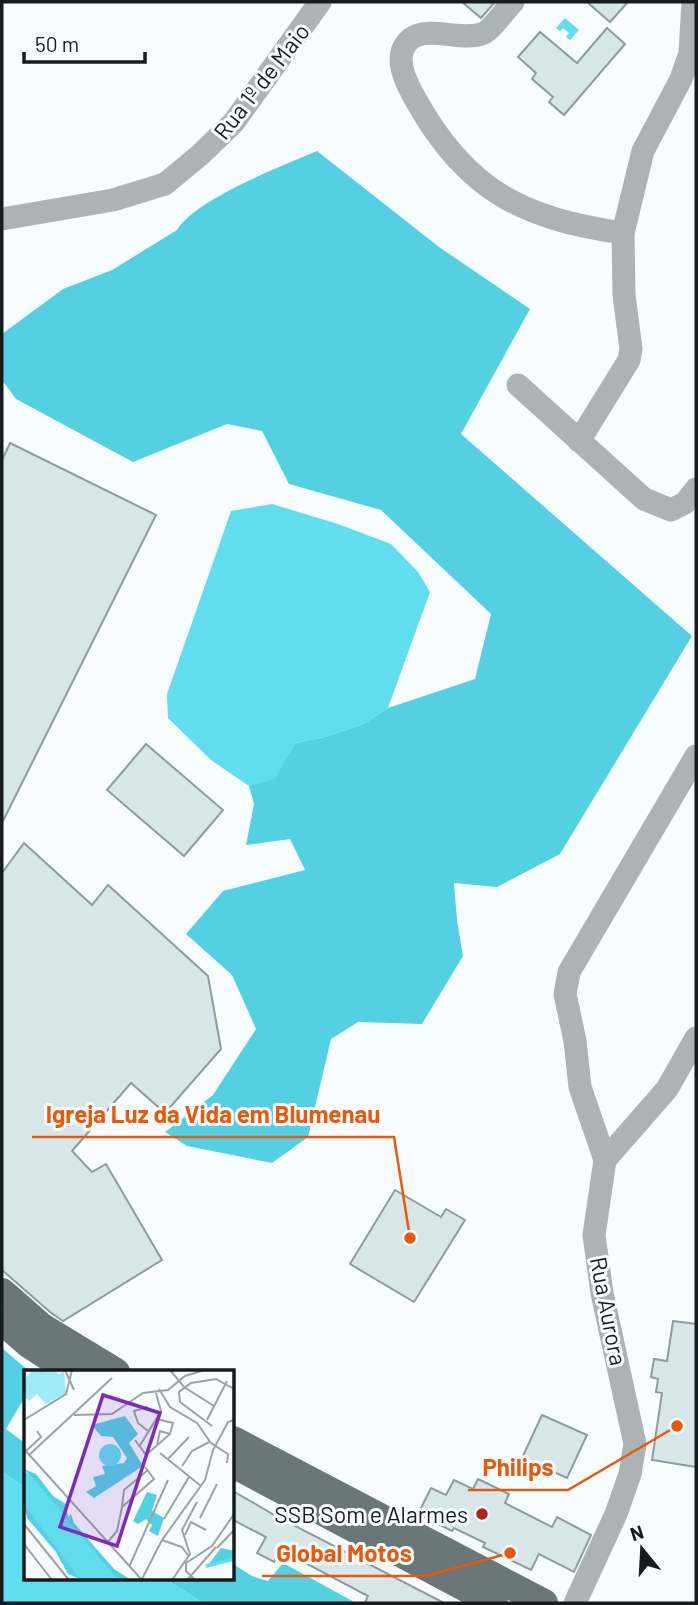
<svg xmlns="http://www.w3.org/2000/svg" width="698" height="1605" viewBox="0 0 698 1605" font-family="Barlow,sans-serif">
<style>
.forest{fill:#53d1e3}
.water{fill:#61ddf0}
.building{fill:#d7e6e9;stroke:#8e9c9f;stroke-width:2}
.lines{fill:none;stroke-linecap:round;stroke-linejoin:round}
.minor{stroke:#acb3b4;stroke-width:23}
.major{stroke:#6a7678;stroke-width:28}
.poi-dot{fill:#b2231b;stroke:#f7fdfe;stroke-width:2.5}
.labels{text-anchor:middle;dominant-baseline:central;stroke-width:6;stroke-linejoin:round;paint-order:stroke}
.street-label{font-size:23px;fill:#161c1d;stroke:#f7fdfe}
.poi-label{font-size:23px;fill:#161c1d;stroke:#f7fdfe;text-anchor:end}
.inset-river{fill:none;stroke:#61ddf0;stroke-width:3.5}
.inset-road{fill:none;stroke:#9da3a4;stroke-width:2}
.view{fill:#7b2cbf;fill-opacity:0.15;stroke:#7b2cbf;stroke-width:3.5}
.inset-edge{fill:none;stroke:#161c1d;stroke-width:3.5}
.leader{fill:none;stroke:#e8590c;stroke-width:2.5}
.callout-dot{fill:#e8590c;stroke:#f7fdfe;stroke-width:2.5}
.callout-label{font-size:24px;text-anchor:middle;font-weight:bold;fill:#e8590c;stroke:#f7fdfe;stroke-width:6;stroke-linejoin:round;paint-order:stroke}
</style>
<rect width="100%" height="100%" fill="#f7fdfe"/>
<g class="forest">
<path d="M317,151l122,96 91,62 -69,125 231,202 -132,218 -63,33 -43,-4 3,37 6,36 -41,68 -64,-2 -27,17 -23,98 -36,26 -85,-17 -22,-14 48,-37 43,-66 -24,-54 -46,-41 37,-43 82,-21 -15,-31 -44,6 8,-41 -5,-18 28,-12 18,-31 30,-6 38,-13 25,-16 87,-29 16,-65 -110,-104 -92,-26 -27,-53 -35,-7 -94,38 -117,-63 -14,-19v-46l61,-45 49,-19 65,-40c19,-31 105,-64 140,-79z"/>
<polygon points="2,1348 30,1372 26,1372 26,1395 6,1429 26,1444 26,1488 2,1472"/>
<polygon points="283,1563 356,1603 203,1603 165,1579 233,1579 233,1564 252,1576 268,1581"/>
</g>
<g class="water">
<polygon points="565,18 579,30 570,40 566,37 569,33 563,28 560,31 556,28"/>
<polygon points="272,504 338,524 391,544 418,572 430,592 388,708 363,724 325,737 295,743 275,779 249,786 211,760 168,718 167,694 231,511"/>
<polygon points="2,1472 26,1488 26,1579 165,1579 203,1603 2,1603"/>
</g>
<g class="building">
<polygon points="462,2 495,2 481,18"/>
<polygon points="587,2 628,2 610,22"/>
<polygon points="607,28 625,44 564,115 549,102 553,97 532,79 536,73 518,57 540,32 577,63"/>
<polygon points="10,443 156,515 2,823 2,460"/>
<polygon points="146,744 223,810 184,856 107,790"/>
<polygon points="24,843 92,905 108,885 208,976 221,1049 165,1113 131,1083 72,1151 92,1172 106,1164 162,1260 63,1321 50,1312 2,1270 2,873"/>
<polygon points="395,1190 441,1217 446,1209 465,1220 414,1302 350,1264"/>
<polygon points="673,1321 696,1324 696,1467 652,1460 662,1393 656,1392 658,1379 651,1377 654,1359 667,1361"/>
<polygon points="542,1415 587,1435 567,1478 522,1458"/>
<polygon points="478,1479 509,1494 505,1503 552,1527 557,1517 591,1535 574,1572 539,1554 531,1570 483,1547 485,1543 454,1528 452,1531 418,1514 431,1488 446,1495 454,1480 473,1489"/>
<polygon points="233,1491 276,1516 444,1603 365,1603 368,1596 281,1550 274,1562 257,1553 266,1537 233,1520"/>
</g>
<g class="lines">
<g class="minor">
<path d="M513,2c-7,7 -21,27 -29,31 -24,11 -65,-14 -80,14 -9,17 5,41 13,55 50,89 107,117 206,131"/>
<polyline points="2,219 113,200 165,184 200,155 234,122 320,2"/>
<polyline points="518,385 644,499 671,510 685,503 696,489"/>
<polyline points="579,441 629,360 631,349 624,295 623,233 643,151 681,79 690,53 693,2"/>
<polyline points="605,1160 580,1087 575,1041 565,994 569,972 696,756"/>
<polyline points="575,1603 616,1514 630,1474 635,1444 602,1293 594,1235 605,1160 667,1089 696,1038"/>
</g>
<g class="major">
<polyline points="2,1292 42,1327 116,1372"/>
<polyline points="2,1321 30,1345 72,1372"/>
<polyline points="233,1440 544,1603"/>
<polyline points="233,1464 494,1603"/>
</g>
</g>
<circle class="poi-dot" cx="482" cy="1514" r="7"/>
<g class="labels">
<g class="street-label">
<text transform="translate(261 81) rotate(-52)">Rua 1º de Maio</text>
<text transform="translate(609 1311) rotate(79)">Rua Aurora</text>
</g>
<g class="poi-label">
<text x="468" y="1514">SSB Som e Alarmes</text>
</g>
</g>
<g transform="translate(24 1370)">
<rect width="210" height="210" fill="#f7fdfe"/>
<path d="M9,0h22l4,5 5,-5 2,23 -20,11 -9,-10 -8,7 -5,-5v-17z" fill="#9eebf7"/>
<path d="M101,46l13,18 -9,9 14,23 -49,32 -8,-6 10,-6 -3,-9 12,-3 -3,-8 22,-3 3,-5 -14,-21 -12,-1 -9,-11zM0,99l12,5 17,22 13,8 2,13 3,-3 3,9 40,46 14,9 -10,2 -15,-16zM123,122l10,3 -5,16 12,7 -6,18 -9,-5 3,-6 -6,-6 -8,5 -5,-3zM0,134l40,50 18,26 -14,-6 -12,-22 -29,-34zM197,178l13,3v9l-28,8z" fill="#53d1e3"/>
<path d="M75 85a11 11 0 1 1 22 0a11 11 0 1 1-22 0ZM0,101l9,7 85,102h-36l-6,-6 -52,-70z" fill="#61ddf0"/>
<path class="inset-river" d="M182,196l28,-7"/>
<path class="inset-road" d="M41,0l9,20M146,0l14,17 30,19M135,19l11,18 27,16 14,20 17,11 -1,9M50,45l38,-1 31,-21 25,-3 17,-14 20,-6M0,50l42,-26 6,-24M183,50l20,-39M188,56l-32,-24 -1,-10 12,-9 25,-4 18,10M124,61l-10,-8 -4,-12 14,-4M111,70l11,15 24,-21 3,-11 -16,-4M133,75l3,-14 10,3M115,77l22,-36 -5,-18M0,79l118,131M2,81l15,-14 -4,-6M136,83l41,33M5,85l83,-77M143,90l22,-23M158,96l10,-15 17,-9M98,136l2,-16 24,-20M176,148l17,-34M140,149l25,-42M0,154l45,56M161,165l6,-13 15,8M138,170l20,7 7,10M83,173l10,-12 5,-24 32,-28 -9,-12M0,174l28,36M193,178l17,-18M105,197l39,-87M118,209l20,-39 43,-60 8,-30 15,-28 6,-2M148,210l18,-26 -8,-24 15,-28M163,210l29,-33M171,210l-9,-9v-8l26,-17 22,-32"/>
<path class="view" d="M79,25l57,18 -43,133 -57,-19z"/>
<rect width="210" height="210" class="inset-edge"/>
</g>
<path class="leader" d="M410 1238L394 1137H32M677 1426L568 1490H468M510 1553L426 1576H262"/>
<g class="callout-dot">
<circle cx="410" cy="1238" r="7"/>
<circle cx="677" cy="1426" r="7"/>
<circle cx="510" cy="1553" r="7"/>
</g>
<g class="callout-label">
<text x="213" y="1123">Igreja Luz da Vida em Blumenau</text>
<text x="518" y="1476">Philips</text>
<text x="344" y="1562">Global Motos</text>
</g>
<rect width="698" height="1605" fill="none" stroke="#161c1d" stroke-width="7"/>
<g transform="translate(642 1549) rotate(342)" stroke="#f7fdfe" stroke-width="5" paint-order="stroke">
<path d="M0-5L12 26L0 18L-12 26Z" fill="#161c1d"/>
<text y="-10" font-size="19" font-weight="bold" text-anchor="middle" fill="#161c1d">N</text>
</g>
<path d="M24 52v10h121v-10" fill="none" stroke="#161c1d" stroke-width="3.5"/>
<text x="35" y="52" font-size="21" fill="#161c1d" stroke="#f7fdfe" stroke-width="5" paint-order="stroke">50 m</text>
</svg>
